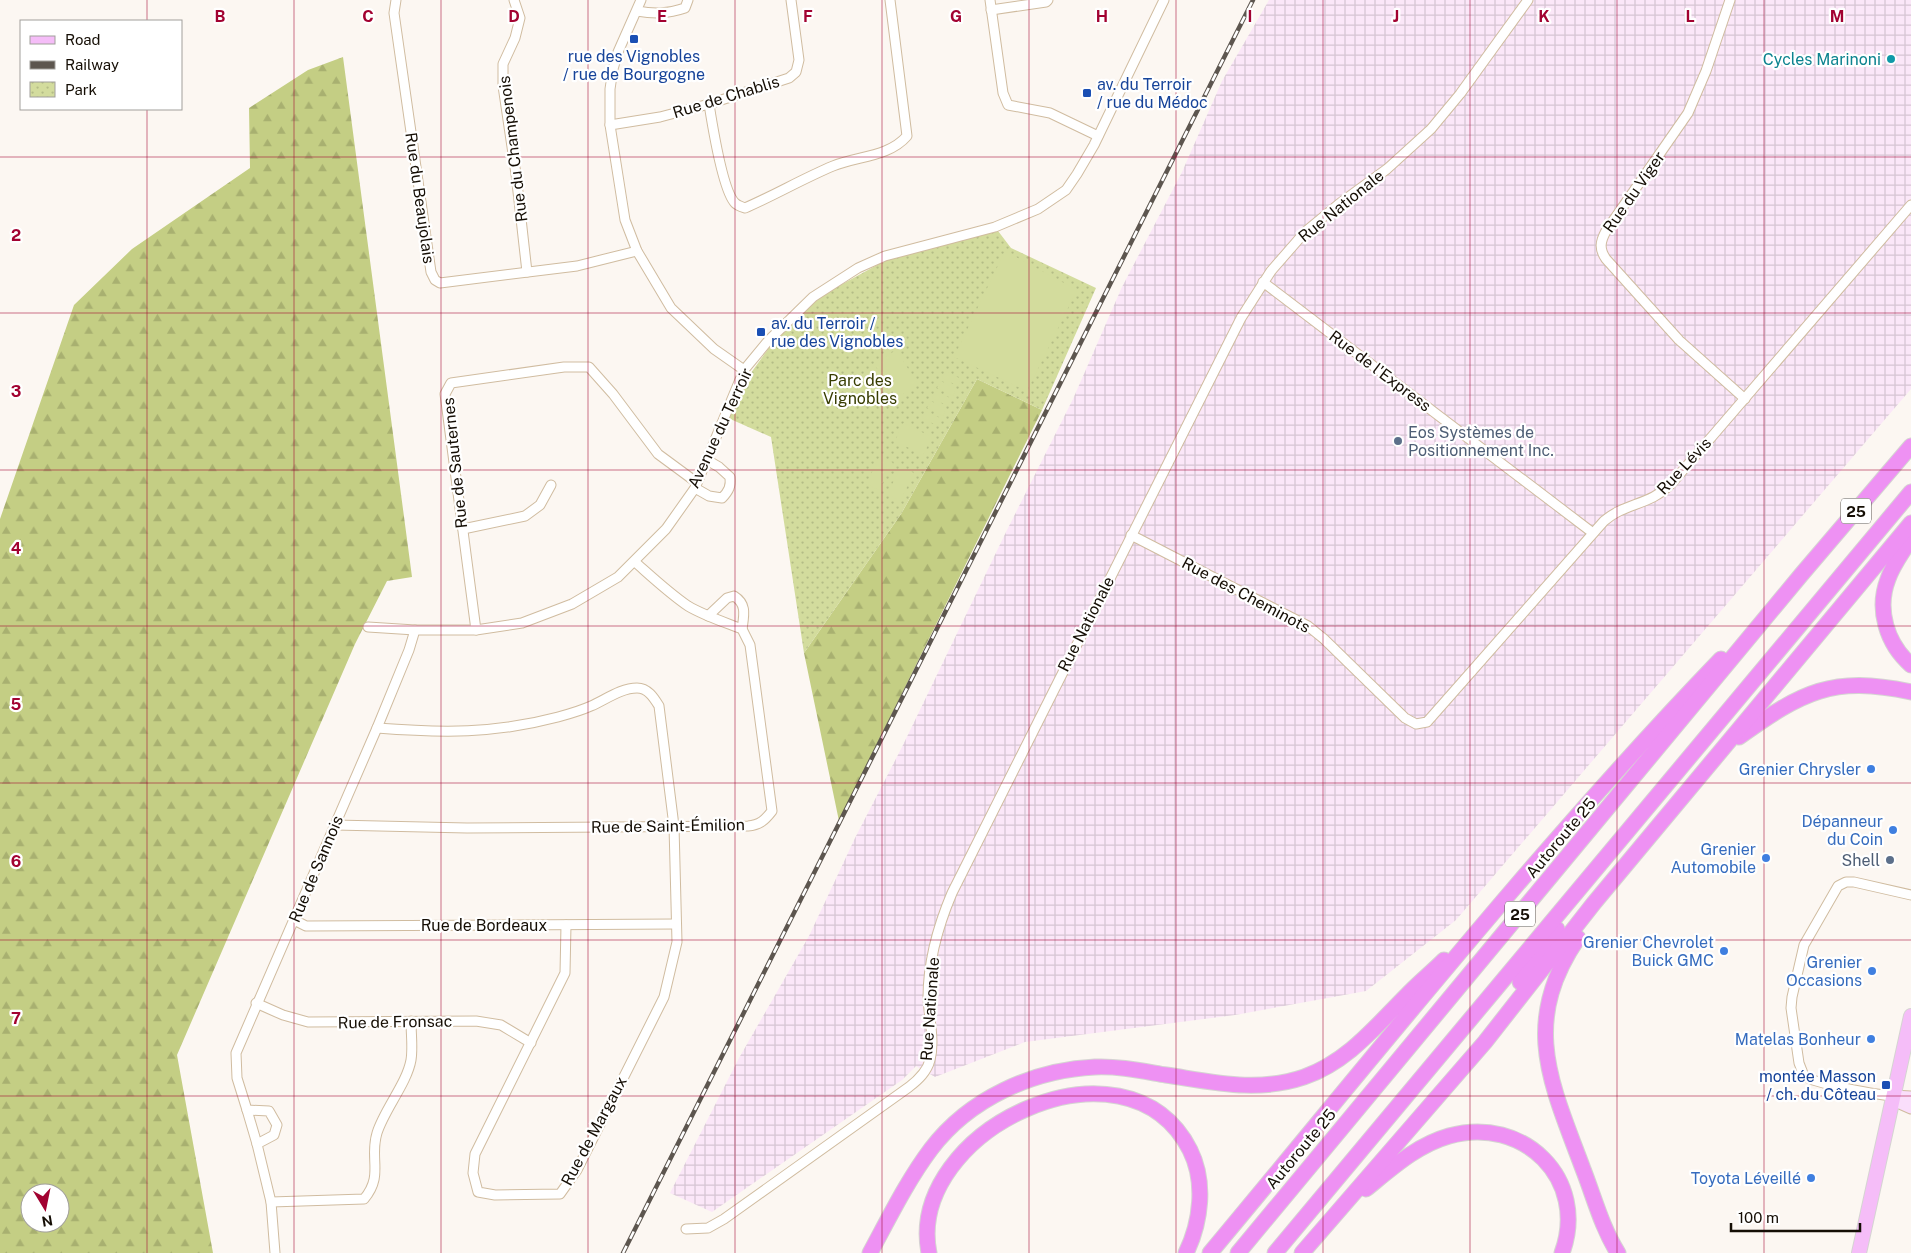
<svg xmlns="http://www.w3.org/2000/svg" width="1911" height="1253" viewBox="0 0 1911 1253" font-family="'Public Sans',sans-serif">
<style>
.industrial{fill:url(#industrial-grid)}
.forest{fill:url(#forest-firs);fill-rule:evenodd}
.park{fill:url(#park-dots)}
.garden{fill:#d3dc9d}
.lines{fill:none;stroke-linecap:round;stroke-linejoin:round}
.street-casing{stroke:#d0bca0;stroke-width:11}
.secondary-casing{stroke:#d0bca0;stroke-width:13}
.primary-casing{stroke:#d5d4d2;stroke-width:16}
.highway-casing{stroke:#d5d4d2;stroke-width:17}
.street{stroke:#fff;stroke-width:9}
.secondary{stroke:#fadefb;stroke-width:11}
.primary{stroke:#f5bdf8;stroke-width:14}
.highway{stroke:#ee91f3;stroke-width:15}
.rail-casing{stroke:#5d564f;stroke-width:4.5}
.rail{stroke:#fff;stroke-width:2.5;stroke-dasharray:8;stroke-linecap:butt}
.grid{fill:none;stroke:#a20231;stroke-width:1;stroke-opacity:0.55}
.transit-dot{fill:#1a4fb4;stroke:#fff;stroke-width:2}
.culture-dot{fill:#0f9aa8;stroke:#fff;stroke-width:2}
.service-dot{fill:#5c6f8a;stroke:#fff;stroke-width:2}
.shop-dot{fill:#3f7fe0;stroke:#fff;stroke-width:2}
.labels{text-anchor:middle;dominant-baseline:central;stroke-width:4.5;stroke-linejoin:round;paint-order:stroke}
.shield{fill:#fff;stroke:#5b5650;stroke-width:1}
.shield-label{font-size:15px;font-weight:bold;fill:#150e05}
.transit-label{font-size:16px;fill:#164399;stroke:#fff;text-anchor:start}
.culture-label{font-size:16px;fill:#0d838f;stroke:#fff;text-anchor:end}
.street-label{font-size:16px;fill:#150e05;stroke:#fff}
.park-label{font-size:16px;fill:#383d02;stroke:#fff}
.service-label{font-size:16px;fill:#4e5e75;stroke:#fff;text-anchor:start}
.shop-label{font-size:16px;fill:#366cbe;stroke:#fff;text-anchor:end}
.grid-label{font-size:16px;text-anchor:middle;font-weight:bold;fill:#a20231;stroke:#fff;stroke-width:4.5;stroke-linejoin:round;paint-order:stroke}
</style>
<defs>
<pattern id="industrial-grid" width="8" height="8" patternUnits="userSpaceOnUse" patternTransform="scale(1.25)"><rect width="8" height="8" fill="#fbe7f8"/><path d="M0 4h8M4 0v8" fill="none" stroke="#d6c5d3"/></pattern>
<pattern id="forest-firs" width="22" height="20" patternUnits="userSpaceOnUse" patternTransform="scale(1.25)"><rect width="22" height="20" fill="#c4ce84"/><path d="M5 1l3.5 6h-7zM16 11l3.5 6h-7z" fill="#a8b070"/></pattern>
<pattern id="park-dots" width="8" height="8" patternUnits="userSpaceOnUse" patternTransform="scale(1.25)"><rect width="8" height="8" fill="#d3dc9d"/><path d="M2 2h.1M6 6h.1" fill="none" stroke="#b4bc86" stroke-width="1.8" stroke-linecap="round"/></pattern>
</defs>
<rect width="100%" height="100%" fill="#fcf7f2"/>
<polygon class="industrial" points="1269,0 1911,0 1911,389 1456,920 1366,991 1235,1015 1025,1042 935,1077 916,1066 902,1080 712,1212 670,1193 739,1058 809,936 855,838 902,747 1007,530 1073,399 1122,287 1182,172 1222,81"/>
<g class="forest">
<path d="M343,57l69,520 -25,4 -32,63 -178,411 36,198h-213v-734l74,-214 58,-56 118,-81 -1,-60 59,-38zM30,1193h30v30h-30z"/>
<polygon points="977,379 1042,410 839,821 804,653 901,514"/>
</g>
<polygon class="park" points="995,227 1011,248 1096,288 1042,410 977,379 901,514 804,653 771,437 728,418 742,376 748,377 792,316 837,287 888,259"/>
<g class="garden">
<polygon points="1005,251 1077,290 1027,391 954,357"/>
<polygon points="896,350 918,384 897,398 874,364"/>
<polygon points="946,371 961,379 958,386 942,378"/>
<polygon points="941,381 956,389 953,396 937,388"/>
<polygon points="936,391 952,399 948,406 932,398"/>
<polygon points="931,401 946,409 943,416 927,408"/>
<polygon points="926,411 942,419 938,426 922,418"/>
<polygon points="903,423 932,437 923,455 895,441"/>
<polygon points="880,456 893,463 879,490 866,484"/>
<polygon points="901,467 914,473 900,501 887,494"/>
</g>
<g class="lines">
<defs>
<g id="street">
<polyline points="396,0 394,13 431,272 435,280 440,283 577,266 637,251"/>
<polyline points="514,0 520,18 515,38 503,64 503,86 516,174 527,272"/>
<polyline points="641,0 618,52 613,69 610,89 610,125 625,220 637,251 671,308 714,349 744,370"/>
<polyline points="990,0 1003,93 1008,105 1050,113 1098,136"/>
<path d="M1730,0l-24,71 -18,42 -82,118c-6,11 -7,18 0,28l73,81 66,59"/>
<polyline points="991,10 1046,2 1048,0"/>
<path d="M637,11c17,3 30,3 48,-3l3,-8"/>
<path d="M709,104c3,19 14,87 26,99 2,2 7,4 10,5 30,-13 57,-29 88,-42 24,-10 56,-9 74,-30l-17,-136"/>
<polyline points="610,125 660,117 709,104 789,78 796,72 799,60 791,0"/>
<polyline points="1263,282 1593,533"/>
<path d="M695,488l14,8 13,2c7,-7 9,-12 8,-21l-11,-10 -12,-7"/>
<polyline points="463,529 525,516 540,505 551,485"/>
<path d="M1131,535l177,91 16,13 81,79 11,6 11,-2 177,-201c22,-19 46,-15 68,-38l239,-278"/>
<path d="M708,616l19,-18 7,-2c13,8 10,19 8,33"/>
<polyline points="368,627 415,630 476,630 522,623 572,604 618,577 666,529 695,488 744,370 768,341 813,297 858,268 885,256 995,227 1038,209 1066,190 1077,174 1094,145 1164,0"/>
<polyline points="476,630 445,394 451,383 564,367 589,367 613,394 658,454 696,482"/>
<path d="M377,728c65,5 117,6 181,-11 11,-3 22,-6 33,-11 14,-6 30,-18 46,-18 11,0 17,10 22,18l15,120 3,116 -13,55 -87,173 -17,24 -65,1 -17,-3 -5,-19 2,-19 90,-181 1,-48"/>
<path d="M335,825l132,3 281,-2c12,-1 17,-6 24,-15l-22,-166 -8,-16c-18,-7 -37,-13 -54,-23 -19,-13 -36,-29 -53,-44"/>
<polyline points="294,920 306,926 676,924"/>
<polyline points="256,1003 283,1015 308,1022 476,1021 501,1025 531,1043"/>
<path d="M1894,1096c-16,-1 -78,-12 -90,-20l-5,-13 -8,-55 1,-11 12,-52 34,-59 8,-4h8l57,13"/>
<polyline points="247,1110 257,1144"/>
<path d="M271,1202l93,-3c20,-24 5,-40 13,-66 7,-23 30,-50 34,-73 2,-12 0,-26 0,-39"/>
<path d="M686,1229l22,-1 16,-9 185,-132c9,-7 18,-15 21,-27 5,-19 -1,-42 -2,-62 0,-36 10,-72 24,-105l289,-575 30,-47 34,-39 34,-28 48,-35 44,-40 29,-35 68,-94"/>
<polyline points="275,1253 271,1202 257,1144 274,1135 277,1125 269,1111 247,1110 237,1078 236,1053 377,728 409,650 415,630"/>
</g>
<g id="secondary">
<polyline points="1894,1096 1911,1097"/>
<polyline points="1893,1100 1911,1108"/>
</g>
<polyline id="primary" points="1859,1253 1911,1016"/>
<g id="highway">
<path d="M1911,538c-8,14 -18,26 -23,41 -12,31 -1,65 23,86"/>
<path d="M1739,737c63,-45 93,-62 172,-45"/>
<path d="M1578,938c-58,85 -27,145 5,231 11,28 19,59 35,84"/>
<polyline points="1520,982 1557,929"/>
<path d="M1366,1189c26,-21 51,-44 83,-53 74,-21 140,43 113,117"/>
<path d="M870,1253c19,-35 37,-72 61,-104 38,-50 101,-79 164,-82 24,-1 47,4 71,8 47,7 91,18 138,2 43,-15 71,-50 102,-81 12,-13 26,-24 38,-36"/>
<path d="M929,1253c-24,-122 197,-228 261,-103 16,32 11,72 -4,103"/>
<path d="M1210,1253c167,-200 330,-406 511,-594"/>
<polyline points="1238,1253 1801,575 1911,446"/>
<polyline points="1275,1253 1911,492"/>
<polyline points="1302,1253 1485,1042 1594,903 1911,523"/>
</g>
</defs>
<use href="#street" class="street-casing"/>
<use href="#secondary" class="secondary-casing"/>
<use href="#primary" class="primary-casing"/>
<use href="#highway" class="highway-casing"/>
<use href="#street" class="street"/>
<use href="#secondary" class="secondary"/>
<use href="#primary" class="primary"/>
<use href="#highway" class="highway"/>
<defs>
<polyline id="rail" points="623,1253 1253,0"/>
</defs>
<use href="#rail" class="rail-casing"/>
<use href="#rail" class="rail"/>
</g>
<path class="grid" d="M147,0v21M294,0v1253M441,0v1253M588,0v1253M735,0v1253M882,0v1253M1029,0v1253M1176,0v1253M1323,0v1253M1470,0v1253M1617,0v1253M1764,0v1253M147,109v1144M0,157h1911M0,313h1911M0,470h1911M0,626h1911M0,783h1911M0,940h1911M0,1096h1911"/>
<g class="transit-dot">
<rect x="629" y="34" width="10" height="10" rx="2.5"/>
<rect x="1082" y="88" width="10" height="10" rx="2.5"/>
<rect x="756" y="327" width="10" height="10" rx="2.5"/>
<rect x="1881" y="1080" width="10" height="10" rx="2.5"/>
</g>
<circle class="culture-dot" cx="1891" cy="59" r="5"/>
<g class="service-dot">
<circle cx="1398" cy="441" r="5"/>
<circle cx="1890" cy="860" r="5"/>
</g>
<g class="shop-dot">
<circle cx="1871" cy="769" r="5"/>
<circle cx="1893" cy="830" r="5"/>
<circle cx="1766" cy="858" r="5"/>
<circle cx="1724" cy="951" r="5"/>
<circle cx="1872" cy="971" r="5"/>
<circle cx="1871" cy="1039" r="5"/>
<circle cx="1811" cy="1178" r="5"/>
</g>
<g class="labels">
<g class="shield">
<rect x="1841" y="498.5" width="30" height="25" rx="4"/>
<rect x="1505" y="901.5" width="30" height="25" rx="4"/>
</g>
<g class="shield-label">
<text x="1856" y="511">25</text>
<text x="1520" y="914">25</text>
</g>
<g class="transit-label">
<text x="634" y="56" text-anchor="middle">rue des Vignobles<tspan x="634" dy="18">/ rue de Bourgogne</tspan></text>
<text x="1097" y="84">av. du Terroir<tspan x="1097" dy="18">/ rue du Médoc</tspan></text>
<text x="771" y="323">av. du Terroir /<tspan x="771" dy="18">rue des Vignobles</tspan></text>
<text x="1876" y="1076" text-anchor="end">montée Masson<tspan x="1876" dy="18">/ ch. du Côteau</tspan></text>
</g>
<g class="culture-label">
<text x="1881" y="59">Cycles Marinoni</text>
</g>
<g class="street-label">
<text transform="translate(726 97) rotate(-17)">Rue de Chablis</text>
<text transform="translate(513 149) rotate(-97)">Rue du Champenois</text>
<text transform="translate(1634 192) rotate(-55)">Rue du Viger</text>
<text transform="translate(420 198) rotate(82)">Rue du Beaujolais</text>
<text transform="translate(1341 206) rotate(-39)">Rue Nationale</text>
<text transform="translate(1380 371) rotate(37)">Rue de l'Express</text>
<text transform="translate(720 428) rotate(-65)">Avenue du Terroir</text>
<text transform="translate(455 463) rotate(-96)">Rue de Sauternes</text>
<text transform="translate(1684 466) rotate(-47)">Rue Lévis</text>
<text transform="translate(1246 595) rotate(28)">Rue des Cheminots</text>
<text transform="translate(1086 624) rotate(-63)">Rue Nationale</text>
<text transform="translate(668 826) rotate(-1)">Rue de Saint-Émilion</text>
<text transform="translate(1561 838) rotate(-50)">Autoroute 25</text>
<text transform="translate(316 869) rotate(-67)">Rue de Sannois</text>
<text x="484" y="925">Rue de Bordeaux</text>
<text transform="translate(930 1009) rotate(-86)">Rue Nationale</text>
<text transform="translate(395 1022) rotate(-1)">Rue de Fronsac</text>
<text transform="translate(594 1131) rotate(-62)">Rue de Margaux</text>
<text transform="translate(1301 1149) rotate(-50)">Autoroute 25</text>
</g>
<g class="park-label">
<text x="860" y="380">Parc des<tspan x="860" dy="18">Vignobles</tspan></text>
</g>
<g class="service-label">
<text x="1408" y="432">Eos Systèmes de<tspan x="1408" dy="18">Positionnement Inc.</tspan></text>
<text x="1880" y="860" text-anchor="end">Shell</text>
</g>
<g class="shop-label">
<text x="1861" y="769">Grenier Chrysler</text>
<text x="1883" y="821">Dépanneur<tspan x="1883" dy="18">du Coin</tspan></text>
<text x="1756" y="849">Grenier<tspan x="1756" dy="18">Automobile</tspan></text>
<text x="1714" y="942">Grenier Chevrolet<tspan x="1714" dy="18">Buick GMC</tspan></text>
<text x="1862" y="962">Grenier<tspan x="1862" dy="18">Occasions</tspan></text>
<text x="1861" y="1039">Matelas Bonheur</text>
<text x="1801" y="1178">Toyota Léveillé</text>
</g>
</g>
<g class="grid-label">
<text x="220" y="22">B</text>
<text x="368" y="22">C</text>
<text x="514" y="22">D</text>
<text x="662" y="22">E</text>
<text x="808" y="22">F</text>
<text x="956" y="22">G</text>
<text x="1102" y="22">H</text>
<text x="1250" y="22">I</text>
<text x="1396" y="22">J</text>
<text x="1544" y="22">K</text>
<text x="1690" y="22">L</text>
<text x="1837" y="22">M</text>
<text x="16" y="241">2</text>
<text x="16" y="397">3</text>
<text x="16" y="554">4</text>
<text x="16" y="710">5</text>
<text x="16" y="867">6</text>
<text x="16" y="1024">7</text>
</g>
<rect x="20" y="20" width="162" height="90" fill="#ffffff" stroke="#a19f9b"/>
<rect x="30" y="36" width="25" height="8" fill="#f5bdf8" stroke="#a19f9b"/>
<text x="65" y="45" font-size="15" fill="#150e05">Road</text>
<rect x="30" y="61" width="25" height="8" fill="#5d564f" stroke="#a19f9b"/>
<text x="65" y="70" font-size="15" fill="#150e05">Railway</text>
<rect x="30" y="82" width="25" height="15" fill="url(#park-dots)" stroke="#a19f9b"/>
<text x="65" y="95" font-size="15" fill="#150e05">Park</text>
<g transform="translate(45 1208) rotate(170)"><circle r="24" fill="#ffffff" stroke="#a19f9b"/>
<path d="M0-4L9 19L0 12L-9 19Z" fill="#a20231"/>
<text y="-8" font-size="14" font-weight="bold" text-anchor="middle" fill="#150e05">N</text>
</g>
<path d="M1731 1223v8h129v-8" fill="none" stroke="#150e05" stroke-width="2.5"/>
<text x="1738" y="1223" font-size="15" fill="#150e05" stroke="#ffffff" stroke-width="4" paint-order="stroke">100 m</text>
</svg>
